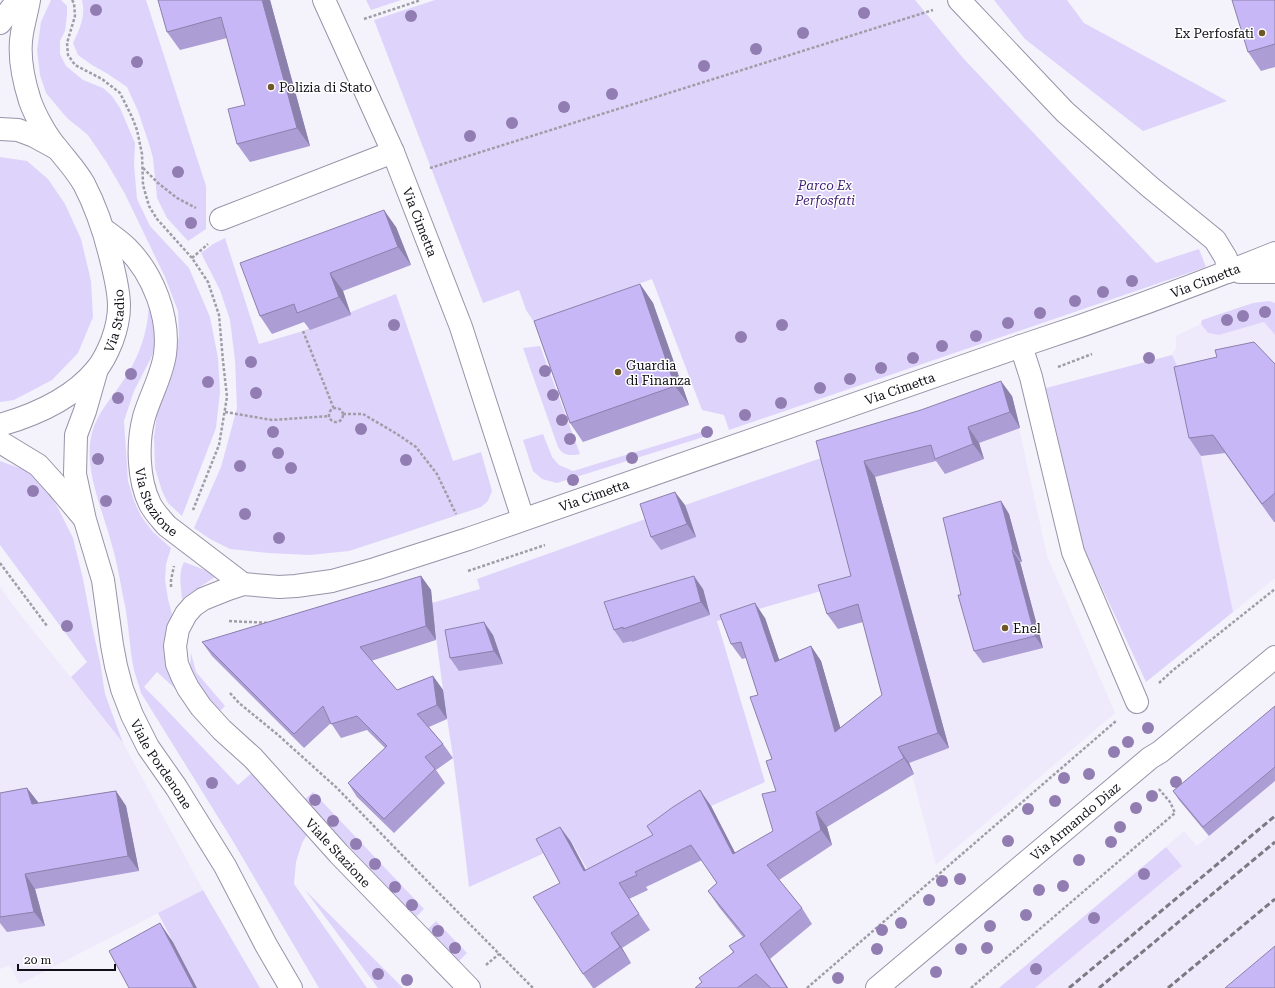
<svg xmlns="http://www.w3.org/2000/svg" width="1275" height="988" viewBox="0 0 1275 988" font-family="'Roboto Serif',serif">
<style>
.built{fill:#eee9fb}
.green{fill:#ded4fb}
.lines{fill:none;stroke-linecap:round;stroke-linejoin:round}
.minor-casing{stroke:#9893a8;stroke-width:24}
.major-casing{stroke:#9893a8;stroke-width:24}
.path{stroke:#9f9da5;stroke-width:2.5;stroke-dasharray:3 2;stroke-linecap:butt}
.minor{stroke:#fff;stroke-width:22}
.major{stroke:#fff;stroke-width:22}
.rail{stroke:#7b7a82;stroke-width:3;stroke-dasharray:6 3;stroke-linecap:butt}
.tree{fill:#927db2}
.wall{fill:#ac9dd4}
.shaded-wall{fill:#8c80ac}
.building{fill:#c8b7f6;stroke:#8c80ac}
.poi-dot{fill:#6f5728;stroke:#fff;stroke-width:1.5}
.labels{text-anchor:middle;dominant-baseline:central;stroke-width:3;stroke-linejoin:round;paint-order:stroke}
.poi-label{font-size:13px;fill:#100f16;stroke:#fff;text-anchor:start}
.park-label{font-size:13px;font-style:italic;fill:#411e76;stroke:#fff}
.street-label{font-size:13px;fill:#100f16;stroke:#fff}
</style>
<rect width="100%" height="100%" fill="#f4f2fb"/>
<g class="built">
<polygon points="1264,322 1275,335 1275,578 1233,612 1186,385 1172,355 1176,348 1176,336 1201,324 1208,333 1219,335"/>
<polygon points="1012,396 1047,556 1115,713 936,865 827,456"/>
<polygon points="0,587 18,612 123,743 203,890 20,984 9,965 0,969"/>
<polygon points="1275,781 1275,974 1258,988 1035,988 1182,866 1166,847 1184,831 1197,846"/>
</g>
<g class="green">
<polygon points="51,0 61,0 67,6 67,15 65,31 60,41 60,54 66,66 83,80 103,88 112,96 120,108 135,143 134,165 137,199 150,226 189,268 210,317 218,358 220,392 216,428 182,516 168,503 162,491 155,468 154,437 158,406 173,372 179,336 178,311 165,277 125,194 107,163 88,135 67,118 46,93 40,75 37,50 41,22"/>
<path d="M82,0h64l60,186v43l-18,12 -21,-23 -10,-20 -4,-40 -3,-11 -12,-36 -11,-24 -19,-13 -16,-9 -14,-10 -5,-12c7,-15 13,-27 9,-43z"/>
<polygon points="366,0 401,0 371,10"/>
<polygon points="435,0 915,0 963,58 1156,263 1199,249 1206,267 729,430 724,415 702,410 652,279 534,322 526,310 519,290 483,303 374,20"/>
<polygon points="994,0 1067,0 1084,23 1227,101 1143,131 1025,39"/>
<polygon points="0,157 27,161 48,179 65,204 81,239 91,281 93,317 78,353 52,380 14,400 0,402"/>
<polygon points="225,238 259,344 303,331 396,294 453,461 481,452 492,491 488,501 481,507 395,536 349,551 310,555 268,553 230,549 210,539 194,528 221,467 237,408 235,360 230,320 220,290 201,253 213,244"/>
<polygon points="1269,301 1275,303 1275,335 1264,322 1219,335 1208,333 1201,324 1202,320 1253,303"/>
<path d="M149,302l9,32 -6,22 -18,35 -10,30 4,60 6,20 7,15 12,16 18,16 -5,16 -1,16 3,19 4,15 -6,24 27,67 -36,-33 -13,15 18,18 76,80 17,-15 56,58 -9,15 -6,19 -2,22 73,104h-48l-88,-150 -90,-145c-2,-8 -5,-16 -7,-23 -5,-23 -5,-47 -10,-69 -4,-20 -7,-40 -13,-59 -9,-34 -28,-74 -19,-109 4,-16 15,-30 24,-42 21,-28 32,-55 33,-89z"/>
<path d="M540,346l40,108c-9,2 -17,2 -22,-7l-35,-99z"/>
<polygon points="1172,355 1186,385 1233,612 1146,682 1083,547 1046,388"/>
<polygon points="711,429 713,434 557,483 542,479 533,471 523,440 543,434 552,457 559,465 573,471"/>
<path d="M827,456l32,124 -142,41 48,161 -54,24 -53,36 -71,27 -16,-28 -102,46c-5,-43 -10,-87 -16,-130 -8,-51 -15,-102 -21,-154l48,-14 -3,-10 208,-74z"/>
<polygon points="0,461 25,470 43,483 59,510 73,538 83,579 92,626 100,662 105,694 123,743 71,677 87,662 0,545"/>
<path d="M184,562l34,13 -36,24c-1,-13 -4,-26 2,-37z"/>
<polygon points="191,653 196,672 225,706 219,712 203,694 190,669"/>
<polygon points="313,792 424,909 416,917 304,800"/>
<polygon points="1166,847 1182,866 1035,988 999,988"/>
<polygon points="203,890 260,988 197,988 158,913"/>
<polygon points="305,890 403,988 378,988"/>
<polygon points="436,921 467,953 459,961 428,929"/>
</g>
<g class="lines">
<defs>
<g id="minor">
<path id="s1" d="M324,0l69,152 68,175 62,192"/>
<polyline points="959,0 1065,112 1150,187 1215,240 1226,258 1228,272"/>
<polyline points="221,219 393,152"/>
<path id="s2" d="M103,229c8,6 17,12 24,19 26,26 43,69 38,106 -3,22 -15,42 -21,63 -7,26 -6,63 6,87 4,8 11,15 17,22l76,58"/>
<polyline points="1240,272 1275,272"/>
<polyline points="1021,346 1031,377 1073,552 1137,702"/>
<path id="s3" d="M469,988l-130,-134 -86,-96 -31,-28 -21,-23 -13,-19 -6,-12 -5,-12 -2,-18 3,-17 8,-15 7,-8 10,-7 25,-10 15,-5 36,3 17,-1 36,-5 43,-12 93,-30 553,-193c85,-28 170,-59 254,-93"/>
<path id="s4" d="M877,988l273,-230 10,-6 115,-95"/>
</g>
<g id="major">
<polyline points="0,23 18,0"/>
<polyline points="0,129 18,130 34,136 56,148"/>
<path id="s5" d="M97,369l-12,42 -9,24 -1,39 10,46 18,60 9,65 4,21 6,23 10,26 16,32 28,40 49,79 41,79 25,43"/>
<path id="s6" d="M0,425c35,-10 72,-26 96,-55 7,-8 12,-19 16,-29 4,-11 7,-23 7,-35 0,-17 -5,-34 -9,-51 -6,-24 -14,-48 -26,-71 -8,-14 -17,-23 -27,-36 -10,-11 -22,-33 -27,-47 -7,-22 -12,-46 -8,-68 2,-11 5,-22 7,-33"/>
<polyline points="0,442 38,465 57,486 83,517"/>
</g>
</defs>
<use href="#minor" class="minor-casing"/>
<use href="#major" class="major-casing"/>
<g class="path">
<polyline points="72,0 74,3 75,16 67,43 68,55 75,65 102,79 120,93 132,117 137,130 142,154 143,185 149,206 157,219 192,258 208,282 219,315 223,361 227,397 219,445 193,510"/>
<polyline points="364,19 421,0"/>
<polyline points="143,168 158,183 177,198 196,208"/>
<polyline points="430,168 933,10"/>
<polyline points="192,258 208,244"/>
<polyline points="303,331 334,409"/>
<polyline points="1058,367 1092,354"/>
<circle cx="336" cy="415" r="7"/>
<polyline points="225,412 272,420 330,416"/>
<polyline points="343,414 363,414 397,434 416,447 437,474 456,514"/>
<polyline points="0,563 47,626"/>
<polyline points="468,571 545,545"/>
<polyline points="171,587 171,580 174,566"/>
<polyline points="229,621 270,623"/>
<polyline points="1159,683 1172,671 1275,589"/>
<polyline points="230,693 239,703 277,734 337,788 432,886 533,988"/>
<polyline points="486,965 499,954"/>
<polyline points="807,988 1116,721"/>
<polyline points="971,988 1175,813 1170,802 1158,788"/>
</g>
<use href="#minor" class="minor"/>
<use href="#major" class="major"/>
<g class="rail">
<polyline points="1069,988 1275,816"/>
<polyline points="1099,988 1275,842"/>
<polyline points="1168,988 1275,899"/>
</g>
</g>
<g class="tree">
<circle cx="96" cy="10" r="6"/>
<circle cx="864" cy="13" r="6"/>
<circle cx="411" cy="16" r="6"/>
<circle cx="803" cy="33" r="6"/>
<circle cx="756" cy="49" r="6"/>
<circle cx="137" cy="62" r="6"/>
<circle cx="704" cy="66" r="6"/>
<circle cx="612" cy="94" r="6"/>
<circle cx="564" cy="107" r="6"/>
<circle cx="512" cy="123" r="6"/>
<circle cx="470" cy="136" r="6"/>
<circle cx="178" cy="172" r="6"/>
<circle cx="191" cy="223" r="6"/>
<circle cx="1132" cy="281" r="6"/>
<circle cx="1103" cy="292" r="6"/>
<circle cx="1075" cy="301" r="6"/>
<circle cx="1265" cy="312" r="6"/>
<circle cx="1040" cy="313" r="6"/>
<circle cx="1243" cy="316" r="6"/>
<circle cx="1227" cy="320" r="6"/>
<circle cx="1008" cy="323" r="6"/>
<circle cx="394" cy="325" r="6"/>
<circle cx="782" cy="325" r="6"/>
<circle cx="976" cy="336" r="6"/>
<circle cx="741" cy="337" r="6"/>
<circle cx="942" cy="346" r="6"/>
<circle cx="913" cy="358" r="6"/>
<circle cx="1149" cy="358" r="6"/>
<circle cx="251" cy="362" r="6"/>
<circle cx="881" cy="368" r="6"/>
<circle cx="545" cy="371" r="6"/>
<circle cx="131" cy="374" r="6"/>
<circle cx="850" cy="379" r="6"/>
<circle cx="208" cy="382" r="6"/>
<circle cx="820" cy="388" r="6"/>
<circle cx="256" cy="393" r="6"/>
<circle cx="553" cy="395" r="6"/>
<circle cx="118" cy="398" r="6"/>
<circle cx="781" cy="403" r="6"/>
<circle cx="745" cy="415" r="6"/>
<circle cx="562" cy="420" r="6"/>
<circle cx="361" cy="429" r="6"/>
<circle cx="273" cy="432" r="6"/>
<circle cx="707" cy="432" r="6"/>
<circle cx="570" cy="439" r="6"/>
<circle cx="278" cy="453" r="6"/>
<circle cx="632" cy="458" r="6"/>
<circle cx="98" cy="459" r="6"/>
<circle cx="406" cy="460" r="6"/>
<circle cx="240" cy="466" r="6"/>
<circle cx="291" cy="468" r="6"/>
<circle cx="573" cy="480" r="6"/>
<circle cx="33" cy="491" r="6"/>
<circle cx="106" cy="501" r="6"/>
<circle cx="245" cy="514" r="6"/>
<circle cx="279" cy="538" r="6"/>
<circle cx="67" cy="626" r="6"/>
<circle cx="1148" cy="728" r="6"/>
<circle cx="1128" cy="742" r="6"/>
<circle cx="1114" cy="752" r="6"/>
<circle cx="1089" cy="774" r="6"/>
<circle cx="1064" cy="778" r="6"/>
<circle cx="1176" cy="782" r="6"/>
<circle cx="212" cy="783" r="6"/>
<circle cx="1152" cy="796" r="6"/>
<circle cx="315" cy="800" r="6"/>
<circle cx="1055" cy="801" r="6"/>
<circle cx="1136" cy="808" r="6"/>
<circle cx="1028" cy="809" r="6"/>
<circle cx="333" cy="821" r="6"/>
<circle cx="1120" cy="827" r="6"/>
<circle cx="1008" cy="841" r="6"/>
<circle cx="1111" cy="842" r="6"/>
<circle cx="356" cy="844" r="6"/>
<circle cx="1079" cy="860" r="6"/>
<circle cx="375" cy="864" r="6"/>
<circle cx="1144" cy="874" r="6"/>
<circle cx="960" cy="879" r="6"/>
<circle cx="942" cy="881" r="6"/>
<circle cx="1063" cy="886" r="6"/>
<circle cx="395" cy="887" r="6"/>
<circle cx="1039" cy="890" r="6"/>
<circle cx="929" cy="900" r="6"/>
<circle cx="412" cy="905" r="6"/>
<circle cx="1026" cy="915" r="6"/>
<circle cx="1094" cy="918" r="6"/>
<circle cx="901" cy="923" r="6"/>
<circle cx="990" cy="926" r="6"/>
<circle cx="882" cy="930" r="6"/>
<circle cx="438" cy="931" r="6"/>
<circle cx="455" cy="948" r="6"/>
<circle cx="987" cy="948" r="6"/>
<circle cx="877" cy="949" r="6"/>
<circle cx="961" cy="949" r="6"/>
<circle cx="1036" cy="969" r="6"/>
<circle cx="936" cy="972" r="6"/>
<circle cx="378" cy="974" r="6"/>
<circle cx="838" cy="978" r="6"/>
<circle cx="407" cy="980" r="6"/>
</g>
<g class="wall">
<polygon points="270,0 310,146 250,162 237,144 245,105 227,38 180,50 167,32"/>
<polygon points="1275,0 1275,67 1261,71 1248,52"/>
<polygon points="396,227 411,265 343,291 351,315 310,330 304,322 272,334 260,316"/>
<polygon points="640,284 653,303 689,405 583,442 570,423"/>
<polygon points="1217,357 1275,364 1275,522 1274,522 1225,453 1201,456 1189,438"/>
<polygon points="1012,396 1020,428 979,443 984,459 945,474 936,461 875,477 949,748 909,763 914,774 827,827 832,845 779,880 802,908 812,924 770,959 788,988 695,988 733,952 729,946 743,937 719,907 708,891 717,883 702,860 646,887 648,890 629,899 650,930 622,948 631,963 595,988 593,988 583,974 560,883 560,827 571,842 586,870 711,806 735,853 773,831 776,791 772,759 758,695 746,658 742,659 731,644 765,618 779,660 811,646 821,661 840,728 882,695 863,622 838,629 827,614 851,576 816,441"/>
<polygon points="1001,501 1009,514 1022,562 1020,562 1043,648 983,663 974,651 961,595"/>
<polygon points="685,505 696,537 661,550 651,537"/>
<polygon points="421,576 431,590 436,640 371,661 397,690 433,676 443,690 447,719 429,727 443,744 453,758 436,770 445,783 394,833 357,797 348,783 385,748 367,730 341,738 331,723 304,748 212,656 202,642"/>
<polygon points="703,589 710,615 632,642 632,641 623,643 614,630"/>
<polygon points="493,635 503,664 459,671 450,658"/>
<polygon points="1275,706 1275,781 1209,836 1179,800 1173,791"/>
<polygon points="27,788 38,803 116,791 126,806 139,871 35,889 45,926 7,932 0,923 0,793"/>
</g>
<g class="shaded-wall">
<polygon points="262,0 270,0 310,146 297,128"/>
<polygon points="384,210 396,227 411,265 398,247"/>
<polygon points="330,273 343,291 351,315 339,297"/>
<polygon points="640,284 653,303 689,405 675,386"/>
<polygon points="1001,381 1012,396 1020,428 1010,412"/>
<polygon points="968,427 979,443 984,459 973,444"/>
<polygon points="864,461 875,477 949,748 938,733"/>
<polygon points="675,492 685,505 696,537 687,524"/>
<polygon points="1001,501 1009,514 1022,562 1013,549"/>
<polygon points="1012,550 1020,562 1043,648 1035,636"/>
<polygon points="421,576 431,590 436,640 426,626"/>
<polygon points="694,576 703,589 710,615 701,602"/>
<polygon points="755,603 765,618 785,677 775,662"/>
<polygon points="484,622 493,635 503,664 494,651"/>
<polygon points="811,646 821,661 846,747 835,732"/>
<polygon points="433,676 443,690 447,719 437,705"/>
<polygon points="898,747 909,763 914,774 904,758"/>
<polygon points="27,788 38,802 43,819 32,804"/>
<polygon points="700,790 711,806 744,870 733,854"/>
<polygon points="116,791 126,806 139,871 128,856"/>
<polygon points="816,812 827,827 832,845 821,830"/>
<polygon points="560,827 571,842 594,887 584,871"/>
<polygon points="25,874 35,889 45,926 34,912"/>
<polygon points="160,923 173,942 197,988 194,988"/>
<polygon points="611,933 622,948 631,963 620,947"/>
<polygon points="760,944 770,959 788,988 787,988"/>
</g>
<g class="building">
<polygon points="158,0 262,0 297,128 237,144 228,109 245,105 221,17 167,32"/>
<polygon points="1232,0 1275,0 1275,44 1248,52"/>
<polygon points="384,210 398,247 330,273 339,297 297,313 294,304 260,316 240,263"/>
<polygon points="640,284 675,386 570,423 534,321"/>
<polygon points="1254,342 1275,364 1275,493 1262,504 1213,435 1189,438 1174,367 1217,357 1215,350"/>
<polygon points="1001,381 1010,412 968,427 973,444 935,459 931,445 864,461 938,733 898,747 904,758 816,812 821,830 767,865 802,908 760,944 787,988 771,988 756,974 737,988 695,988 702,982 699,978 734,952 729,946 745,936 708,891 717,883 691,845 635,872 637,875 619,883 639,914 611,933 620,947 583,974 533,897 560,883 536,839 560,827 584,871 653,835 647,826 673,807 700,790 733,854 773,831 762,794 776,791 766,761 772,759 750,697 758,695 741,642 731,644 720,615 755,603 775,662 811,646 835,732 882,695 858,604 827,614 818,585 851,576 816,441 921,410"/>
<polygon points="675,492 687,524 651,537 640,504"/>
<polygon points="1001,501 1013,549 1012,550 1035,636 974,651 958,595 961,595 943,518"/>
<polygon points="421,576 426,626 360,647 397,690 433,676 437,705 417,714 443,744 425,757 435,769 384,819 348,783 387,746 357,716 331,724 323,706 294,734 202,642"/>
<polygon points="694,576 701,602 623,629 623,627 614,630 604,602"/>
<polygon points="484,622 494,651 450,658 445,630"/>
<polygon points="1275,706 1275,767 1203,827 1173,791"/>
<polygon points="27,788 32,804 116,791 128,856 25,874 34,912 0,917 0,793"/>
<polygon points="160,923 194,988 129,988 109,951"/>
<polygon points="1275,946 1275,988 1225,988"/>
</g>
<g class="poi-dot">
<circle cx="1262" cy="33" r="4"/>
<circle cx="271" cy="87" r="4"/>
<circle cx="618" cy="372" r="4"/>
<circle cx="1005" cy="628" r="4"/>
</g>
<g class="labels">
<g class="poi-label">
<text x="1254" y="33" text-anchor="end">Ex Perfosfati</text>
<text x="279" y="87">Polizia di Stato</text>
<text x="626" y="365">Guardia<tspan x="626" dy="15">di Finanza</tspan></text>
<text x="1013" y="628">Enel</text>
</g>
<g class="park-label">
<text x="825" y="185">Parco Ex<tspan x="825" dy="15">Perfosfati</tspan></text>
</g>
<g class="street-label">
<text stroke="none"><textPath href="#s1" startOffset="242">Via Cimetta</textPath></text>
<text stroke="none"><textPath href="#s3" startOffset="1569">Via Cimetta</textPath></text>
<text stroke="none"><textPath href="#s6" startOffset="166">Via Stadio</textPath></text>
<text stroke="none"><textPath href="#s3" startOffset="1245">Via Cimetta</textPath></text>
<text stroke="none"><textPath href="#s3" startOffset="921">Via Cimetta</textPath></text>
<text stroke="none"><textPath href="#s2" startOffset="303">Via Stazione</textPath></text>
<text stroke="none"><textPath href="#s5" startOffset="414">Viale Pordenone</textPath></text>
<text stroke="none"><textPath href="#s4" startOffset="259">Via Armando Diaz</textPath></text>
<text transform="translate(338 853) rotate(47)">Viale Stazione</text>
</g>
</g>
<path d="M18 964v6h97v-6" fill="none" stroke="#100f16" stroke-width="2"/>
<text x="24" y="964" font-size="12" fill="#100f16" stroke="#ffffff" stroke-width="3" paint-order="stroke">20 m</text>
</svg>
